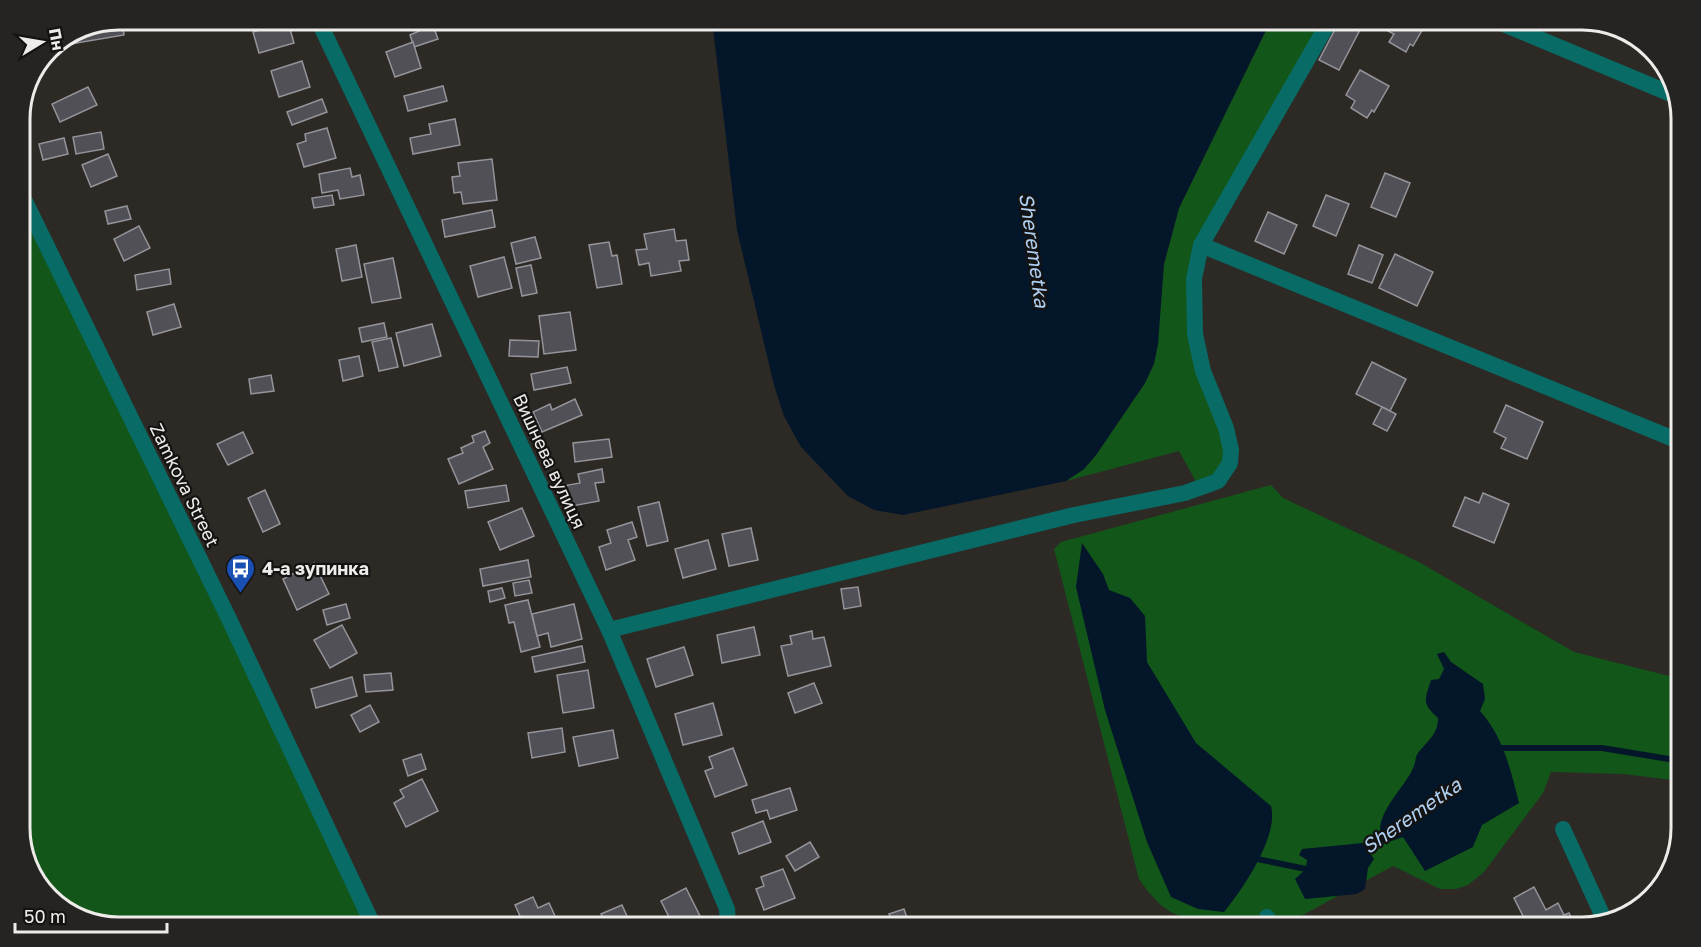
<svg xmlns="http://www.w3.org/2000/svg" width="1701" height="947" viewBox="0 0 1701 947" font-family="'Golos Text',sans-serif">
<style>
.green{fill:#125619}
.water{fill:#03162a}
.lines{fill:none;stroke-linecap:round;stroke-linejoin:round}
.stream{stroke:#03162a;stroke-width:6}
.building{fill:#515056;stroke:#94949a;stroke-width:1.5}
.minor{stroke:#086b65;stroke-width:16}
.tertiary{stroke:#086b65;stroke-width:16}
.labels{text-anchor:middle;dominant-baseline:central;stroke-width:4.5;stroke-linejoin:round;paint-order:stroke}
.street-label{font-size:18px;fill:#eeece9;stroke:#141311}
.poi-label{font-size:18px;font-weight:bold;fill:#eeece9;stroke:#141311;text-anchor:start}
.water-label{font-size:20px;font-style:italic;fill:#afcff2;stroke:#141311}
.rim{fill:none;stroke:#eeece9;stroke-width:3}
</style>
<rect width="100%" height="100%" fill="#2d2a26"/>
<g class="green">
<polygon points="1271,20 1330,20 1201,245 1193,301 1230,463 1200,489 1179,451 1066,481 1084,469 1096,455 1145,383 1164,264 1179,208"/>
<polygon points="20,204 374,927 119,927 69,914 33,878 20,834"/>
<path d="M1271,485l12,13 136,64 155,90 107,27v102l-58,-7 -72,-2 -8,21 -59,79 -16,13 -12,4h-16l-47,-23 -92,50 -10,3c-18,2 -37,1 -56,1 -48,1 -67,2 -96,-41l-85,-330 7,-7z"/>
</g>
<g class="water">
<polygon points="712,20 1271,20 1179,208 1164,264 1158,344 1154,364 1145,383 1096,455 1084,469 1066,481 903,515 874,510 848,496 801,447 784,416 774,385 737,230"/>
<path d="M1082,543l21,31 6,16 21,8 15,18 2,46 49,81 75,63c8,30 -28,83 -47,106l-26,-3 -27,-12 -24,-55 -42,-132 -29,-123z"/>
<path d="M1444,652l7,10 32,22 2,15 -5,12c23,25 31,60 39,92l-37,22 -9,22 -48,24 -22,-34 -20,7c-13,-29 21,-53 31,-78 2,-5 1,-9 4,-13 10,-13 20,-18 20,-35 -17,-15 -13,-18 -7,-38l8,-1 5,-10 -7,-15z"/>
<polygon points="1363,843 1374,859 1368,868 1365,889 1357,894 1305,899 1295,879 1306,869 1307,860 1299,855 1302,849"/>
</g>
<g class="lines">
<g class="stream">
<polyline points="1496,753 1502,748 1602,748 1681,761"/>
<polyline points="1361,852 1387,834"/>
<polyline points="1252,855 1257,859 1306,869 1311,867"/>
</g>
</g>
<g class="building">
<polygon points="119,20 122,20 124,35 53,47"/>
<polygon points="415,20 431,20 438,39 414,47 410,35 419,31"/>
<polygon points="1340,20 1361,28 1339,70 1319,60"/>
<polygon points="1389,20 1428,20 1413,46 1410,44 1406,52 1389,42 1394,34 1384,29"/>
<polygon points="288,22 294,43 259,53 253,32"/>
<polygon points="413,42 421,68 395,77 386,52"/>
<polygon points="302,61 310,87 279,97 271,71"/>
<polygon points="1360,70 1389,86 1374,112 1372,110 1367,118 1351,108 1355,101 1346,95"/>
<polygon points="443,86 447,101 408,111 404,96"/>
<polygon points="88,87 97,105 60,122 52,104"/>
<polygon points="322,99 327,112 292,125 287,112"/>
<polygon points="455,119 460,145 413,154 410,138 431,134 429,124"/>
<polygon points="327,128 336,158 304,167 297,144 306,141 305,134"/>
<polygon points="101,132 104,149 76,154 73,137"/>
<polygon points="64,138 68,154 43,160 39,144"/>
<polygon points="108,154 117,176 91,187 82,165"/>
<polygon points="492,159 497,200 463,204 461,192 454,193 452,177 460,176 458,163"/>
<polygon points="350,168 352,177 360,175 364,195 340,199 338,190 322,193 319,174"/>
<polygon points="1385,173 1410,183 1396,217 1371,207"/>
<polygon points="332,195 334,205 314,208 312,198"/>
<polygon points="1326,195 1349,204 1336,236 1313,226"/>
<polygon points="127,206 131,219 108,224 105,211"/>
<polygon points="492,210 495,227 445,237 442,220"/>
<polygon points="1268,212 1297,225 1284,254 1255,241"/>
<polygon points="139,226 150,248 124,261 114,239"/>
<polygon points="674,229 676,241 686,240 689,260 679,261 681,271 651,276 649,263 639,265 636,250 647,249 644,234"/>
<polygon points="535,237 541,258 516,264 511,243"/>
<polygon points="609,242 612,256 617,255 622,284 597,288 589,245"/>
<polygon points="356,245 362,277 342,281 336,249"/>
<polygon points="1359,245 1383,255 1372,283 1348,274"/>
<polygon points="1395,254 1433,272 1417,306 1379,288"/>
<polygon points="504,257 512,288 478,297 470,266"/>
<polygon points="393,258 401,298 372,303 364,264"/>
<polygon points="531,265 537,293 522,296 516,268"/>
<polygon points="169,269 171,284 137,290 135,275"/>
<polygon points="174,304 181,327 153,335 147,312"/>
<polygon points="570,312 576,350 544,354 539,316"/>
<polygon points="384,323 387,337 362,342 359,328"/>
<polygon points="432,324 441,356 404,366 396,333"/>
<polygon points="391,338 398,367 379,371 372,342"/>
<polygon points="510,340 539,341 538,357 509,356"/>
<polygon points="359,356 363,376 343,381 339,360"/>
<polygon points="1372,362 1406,379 1390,411 1356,394"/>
<polygon points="567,367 571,383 534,390 531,374"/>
<polygon points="271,375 274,391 251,394 249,379"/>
<polygon points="575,399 582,415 542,432 533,412 550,404 552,410"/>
<polygon points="1506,405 1543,422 1527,459 1501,448 1506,438 1494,432"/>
<polygon points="1382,407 1396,414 1387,431 1373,424"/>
<polygon points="485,431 490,443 483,447 493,469 459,484 448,459 463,453 461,448 474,442 472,436"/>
<polygon points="243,432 253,453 228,465 217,444"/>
<polygon points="609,439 612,457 575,462 573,443"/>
<polygon points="602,469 604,482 595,483 599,501 567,507 563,486 580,483 578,474"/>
<polygon points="506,485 509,501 468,508 465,491"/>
<polygon points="265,490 280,524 263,532 248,498"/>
<polygon points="1483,493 1509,504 1494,543 1453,526 1465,497 1479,503"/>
<polygon points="659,502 668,541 647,546 638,507"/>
<polygon points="522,508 534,536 500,550 488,522"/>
<polygon points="632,522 637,537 628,540 635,560 606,570 599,547 611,543 607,530"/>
<polygon points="751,528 758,560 729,566 722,534"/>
<polygon points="708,540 716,569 683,578 675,549"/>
<polygon points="528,560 531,577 483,586 480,569"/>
<polygon points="314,563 329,594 297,610 283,579"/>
<polygon points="529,580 532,593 515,596 513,583"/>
<polygon points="858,587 861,606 844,609 841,589"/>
<polygon points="502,588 505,598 490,602 488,591"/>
<polygon points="528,600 540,647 521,652 514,622 509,623 505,605"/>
<polygon points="346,604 350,618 327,625 323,610"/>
<polygon points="574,604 582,639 551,647 548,633 537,636 532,614"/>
<polygon points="342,625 357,653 330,668 314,640"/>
<polygon points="754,627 760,655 722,663 717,635"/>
<polygon points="812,631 813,639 824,637 831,666 788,676 781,646 792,644 790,636"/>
<polygon points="582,646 585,662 535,672 532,657"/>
<polygon points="684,647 693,675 656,687 647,659"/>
<polygon points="588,670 594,708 563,713 557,675"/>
<polygon points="391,673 393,690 366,692 364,675"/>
<polygon points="352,677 357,696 316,708 311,689"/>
<polygon points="814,683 822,703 795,713 788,693"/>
<polygon points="713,703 722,735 683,745 675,714"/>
<polygon points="370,705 379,722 360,732 351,715"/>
<polygon points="562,728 565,752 532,758 528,733"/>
<polygon points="613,730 618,758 579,766 573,737"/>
<polygon points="733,748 747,785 715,797 705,771 713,768 709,757"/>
<polygon points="421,754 426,769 408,776 403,760"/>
<polygon points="422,779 438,811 406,827 394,803 404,797 400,790"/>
<polygon points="790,788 797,810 770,819 767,810 756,813 752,800"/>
<polygon points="763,821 771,842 739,854 732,833"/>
<polygon points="810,842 819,857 795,871 786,856"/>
<polygon points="783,869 795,898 764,910 756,889 764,886 761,877"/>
<polygon points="1534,887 1546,910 1558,903 1564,915 1569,913 1576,927 1515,927 1526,922 1514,898"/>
<polygon points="686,888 701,918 682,927 674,927 661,901"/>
<polygon points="533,897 538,908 549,903 556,918 533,927 519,927 515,918 520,916 515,905"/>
<polygon points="622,905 632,927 592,927 605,923 601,914"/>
<polygon points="904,909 910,927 894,927 889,914"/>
</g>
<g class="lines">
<g class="minor">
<polyline points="318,20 609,630 727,909 728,927"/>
<polyline points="1494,20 1676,96"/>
<polyline points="1201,245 1681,442"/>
<polyline points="609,630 1074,515 1185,493 1218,481 1230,463 1231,450 1226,428 1203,371 1195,334 1194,279 1201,245 1330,20"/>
<polyline points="1563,829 1605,921"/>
<polyline points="1267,917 1272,927"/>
</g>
<polyline class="tertiary" points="20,191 230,621 374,927"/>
</g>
<defs>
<symbol id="bus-pin" viewBox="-11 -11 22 30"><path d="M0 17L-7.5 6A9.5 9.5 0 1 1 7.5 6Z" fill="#1a4fb4" stroke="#141311"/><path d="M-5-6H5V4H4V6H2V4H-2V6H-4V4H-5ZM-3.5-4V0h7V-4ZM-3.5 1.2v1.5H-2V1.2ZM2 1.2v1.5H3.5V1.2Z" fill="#fff"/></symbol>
</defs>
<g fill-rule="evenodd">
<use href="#bus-pin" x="224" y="552" width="33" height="45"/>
</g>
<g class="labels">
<g class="street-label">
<text transform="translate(550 461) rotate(65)">Вишнева вулиця</text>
<text transform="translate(185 485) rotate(64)">Zamkova Street</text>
</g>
<g class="poi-label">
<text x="262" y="568">4-а зупинка</text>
</g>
<g class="water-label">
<text transform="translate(1035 250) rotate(82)">Sheremetka</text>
<text transform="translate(1411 815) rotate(-35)">Sheremetka</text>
</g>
</g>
<path d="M0 0H1701V947H0ZM119 30H1582A89 89 0 0 1 1671 119V828A89 89 0 0 1 1582 917H119A89 89 0 0 1 30 828V119A89 89 0 0 1 119 30Z" fill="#252422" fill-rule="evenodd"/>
<path class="rim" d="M119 30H1582A89 89 0 0 1 1671 119V828A89 89 0 0 1 1582 917H119A89 89 0 0 1 30 828V119A89 89 0 0 1 119 30Z"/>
<g transform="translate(42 42) rotate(79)" stroke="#141311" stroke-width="4.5" paint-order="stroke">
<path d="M0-4.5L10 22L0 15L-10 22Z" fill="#eeece9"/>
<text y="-9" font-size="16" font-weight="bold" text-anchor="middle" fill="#eeece9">Пн</text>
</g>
<path d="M15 923v9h152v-9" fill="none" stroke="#eeece9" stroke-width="3"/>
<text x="24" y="923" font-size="18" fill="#eeece9" stroke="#141311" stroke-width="4.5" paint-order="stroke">50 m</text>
</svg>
